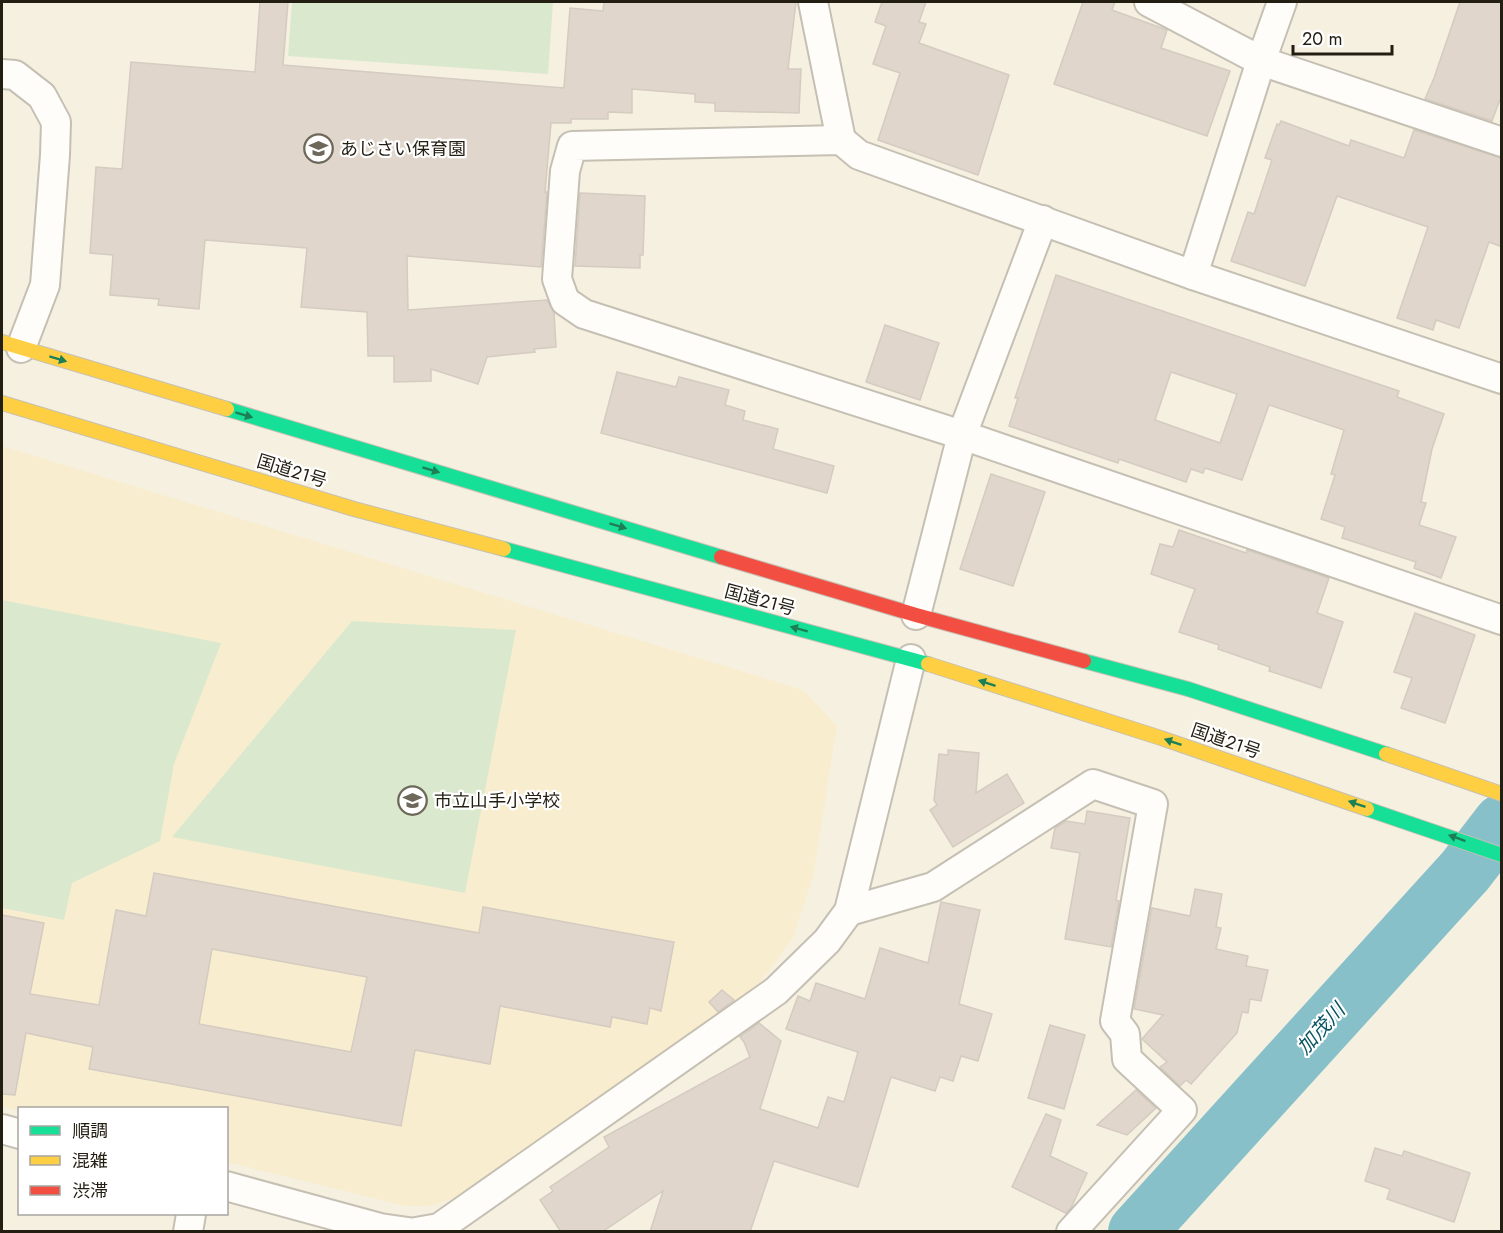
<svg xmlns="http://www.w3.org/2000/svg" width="1503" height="1233" viewBox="0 0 1503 1233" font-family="Jost,'Noto Sans JP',sans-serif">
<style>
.built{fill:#f9edcf}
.green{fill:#dae9cd}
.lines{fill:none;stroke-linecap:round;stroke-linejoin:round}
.river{stroke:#87c0c9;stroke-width:58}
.building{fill:#e0d6cb;stroke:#d4cbc1;stroke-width:1.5;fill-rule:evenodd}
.street-casing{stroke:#c5c0b3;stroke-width:32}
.fast-casing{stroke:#c5c0b3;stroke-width:16}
.slow-casing{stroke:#c5c0b3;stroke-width:16}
.jam-casing{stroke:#c5c0b3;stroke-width:16}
.street{stroke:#fefdfa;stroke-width:28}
.fast{stroke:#16e098;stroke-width:14}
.slow{stroke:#ffcf43;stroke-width:14}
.jam{stroke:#f24e42;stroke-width:14}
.oneway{fill:#1c7f55}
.labels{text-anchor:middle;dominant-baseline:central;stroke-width:4.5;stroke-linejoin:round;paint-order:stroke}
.poi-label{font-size:18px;fill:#231e12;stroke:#fff;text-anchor:start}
.street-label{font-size:18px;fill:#231e12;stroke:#fff}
.water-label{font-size:20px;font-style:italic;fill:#085462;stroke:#fff}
</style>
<rect width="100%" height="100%" fill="#f6f0e0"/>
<polygon class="built" points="2,446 803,690 837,726 813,876 793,938 759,984 455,1198 430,1206 405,1206 227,1162 226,1108 20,1108 19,1111 2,1106"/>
<g class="green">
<polygon points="292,2 553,2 548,74 288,56"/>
<polygon points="2,600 221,643 174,764 160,841 72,883 64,920 2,908"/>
<polygon points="352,621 516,630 465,893 172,837"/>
</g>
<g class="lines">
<polyline class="river" points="1137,1232 1465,871 1502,823"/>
</g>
<g class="building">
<polygon points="260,2 288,2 283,65 564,88 570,8 603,11 604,2 796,2 788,69 801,69 799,113 715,111 715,103 695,102 695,94 632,89 632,113 608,112 608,119 571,119 571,123 551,123 545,192 547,192 541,267 407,256 408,310 547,300 554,312 556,347 534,349 535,352 487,357 478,384 431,369 431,381 394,382 394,356 368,356 367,312 301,307 307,248 205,240 199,309 158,305 159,299 110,295 113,255 90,253 96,167 122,169 131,62 255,72"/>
<polygon points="882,2 926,2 919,22 926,24 919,43 1009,75 978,175 878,140 900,73 873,64 886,26 875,22"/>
<polygon points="1083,2 1115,2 1112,10 1167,30 1161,48 1230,71 1207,136 1054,84"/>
<polygon points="1460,2 1502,2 1502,94 1492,121 1425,99 1434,78"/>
<polygon points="1281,121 1349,146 1351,140 1404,158 1414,130 1502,158 1502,247 1489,242 1459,328 1436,320 1433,330 1397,318 1428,227 1337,196 1305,286 1231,261 1248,212 1254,214 1272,160 1265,158 1277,124 1279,125"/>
<polygon points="580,193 645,196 643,255 640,255 640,268 575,266"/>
<path d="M1056,275l343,116 -2,6 47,17 -12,35 -11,53 5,1 -7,22 37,12 -15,41 -27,-10 2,-6 -74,-24 3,-11 -24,-8 14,-44 -4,-1 13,-44 -75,-25 -27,75 -37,-12 -2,5 -12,-4 -5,13 -67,-23 -1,4 -109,-37 9,-28h-3zM1171,372l66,22 -17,49 -65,-23z"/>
<polygon points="885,325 939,343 920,400 866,382"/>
<polygon points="617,372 676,387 679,377 729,390 725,405 745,411 743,420 778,429 773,449 834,466 827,493 601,433"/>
<polygon points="991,474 1045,492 1013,586 960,569"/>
<polygon points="1179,530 1246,553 1247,550 1329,578 1317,613 1343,622 1321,688 1269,671 1270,667 1218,649 1219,645 1179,632 1195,589 1151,574 1160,544 1173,547"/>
<polygon points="1415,613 1475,635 1445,723 1401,708 1412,678 1394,672"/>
<polygon points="948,750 979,753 976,793 1007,774 1024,803 953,847 930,810 937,805 934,800 939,754 948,755"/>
<polygon points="1087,811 1130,818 1116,900 1119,901 1111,947 1065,939 1080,853 1051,848 1055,828 1066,821 1085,824"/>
<path d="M154,873l325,60 4,-26 191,35 -13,69 -11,-3 -3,16 -35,-7 -2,10 -110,-21 -10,58 -75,-14 -14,76 -312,-57 4,-22 -67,-14 -11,62 -13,-1v-179l42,8 -14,71 69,11 17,-95 30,6zM212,949l155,28 -16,75 -152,-28z"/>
<polygon points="1195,889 1222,894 1216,927 1221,928 1216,949 1248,956 1246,966 1268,970 1261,1001 1250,999 1248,1013 1242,1012 1237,1033 1191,1084 1186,1080 1180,1086 1160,1067 1167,1062 1142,1039 1163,1015 1134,1009 1152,908 1190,916"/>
<polygon points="941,902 980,910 959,1004 992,1014 978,1061 961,1056 953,1081 940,1077 935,1091 891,1077 858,1187 774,1161 750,1232 650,1232 663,1191 602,1232 561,1232 540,1200 553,1191 550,1187 609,1147 604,1137 750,1057 744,1042 740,1037 759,1023 781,1041 760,1109 818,1128 828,1097 844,1102 858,1052 786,1029 798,996 810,1001 816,983 865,999 880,948 928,963"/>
<polygon points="722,990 734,1000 718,1012 709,1002"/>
<polygon points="1050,1025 1085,1035 1064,1109 1028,1098"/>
<polygon points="1136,1090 1156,1108 1127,1135 1097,1125"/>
<polygon points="1046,1114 1061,1120 1050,1156 1087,1173 1071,1208 1066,1213 1012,1187"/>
<polygon points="1375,1148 1402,1156 1404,1151 1470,1173 1454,1222 1387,1199 1390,1189 1365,1181"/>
</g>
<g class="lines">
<defs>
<g id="street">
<polyline points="813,2 841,140"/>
<polyline points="1149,2 1261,61 1502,142"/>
<polyline points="2,74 15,75 42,96 56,122 55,155 45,285 21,348"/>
<polyline points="1193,275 1261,61 1282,2"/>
<polyline points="1502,379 1193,275 859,155 841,140 572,146 565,171 557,279 565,301 584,314 962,435 1502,620"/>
<polyline points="916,615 962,435 1043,220"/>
<polyline points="849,911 933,887 1093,784 1153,804 1115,1021 1125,1034 1127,1059 1182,1110 1071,1232"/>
<polyline points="2,1129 20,1134"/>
<polyline points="226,1186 380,1228 408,1232"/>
<polyline points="188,1232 191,1214"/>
<polyline points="416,1232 439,1228 776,991 827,941 849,911 911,659"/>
</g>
<g id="fast">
<polyline points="227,409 721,557"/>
<polyline points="504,549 928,664"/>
<polyline points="1084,661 1188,689 1386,754"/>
<polyline points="1367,809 1502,855"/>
</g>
<g id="slow">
<polyline points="2,342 227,409"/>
<polyline points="2,403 354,509 504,549"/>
<polyline points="928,664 1161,738 1367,809"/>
<polyline points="1386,754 1502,794"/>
</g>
<polyline id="jam" points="721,557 916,615 1084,661"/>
</defs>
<use href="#street" class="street-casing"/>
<use href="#fast" class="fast-casing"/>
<use href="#slow" class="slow-casing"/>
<use href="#jam" class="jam-casing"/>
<use href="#street" class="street"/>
<use href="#fast" class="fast"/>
<use href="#slow" class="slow"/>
<use href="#jam" class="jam"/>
</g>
<defs><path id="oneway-solid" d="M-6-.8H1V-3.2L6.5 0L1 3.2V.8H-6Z" transform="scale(1.5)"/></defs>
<g class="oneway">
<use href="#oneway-solid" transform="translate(58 359) rotate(17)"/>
<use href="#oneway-solid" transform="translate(244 415) rotate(17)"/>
<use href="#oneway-solid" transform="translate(431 470) rotate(17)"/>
<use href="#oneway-solid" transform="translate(618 526) rotate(17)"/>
<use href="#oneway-solid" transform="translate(799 629) rotate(-165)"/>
<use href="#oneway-solid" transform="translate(987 683) rotate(-162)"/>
<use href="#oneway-solid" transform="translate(1173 742) rotate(-161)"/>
<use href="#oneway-solid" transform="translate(1357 804) rotate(-161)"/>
<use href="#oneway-solid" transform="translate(1457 838) rotate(-160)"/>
</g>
<defs>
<symbol id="school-ring" viewBox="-11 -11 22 22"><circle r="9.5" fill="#fff" stroke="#6d685a" stroke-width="1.5"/><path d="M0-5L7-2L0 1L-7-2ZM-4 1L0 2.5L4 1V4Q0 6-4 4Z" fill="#6d685a"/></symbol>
</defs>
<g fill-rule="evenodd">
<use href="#school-ring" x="302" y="132" width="33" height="33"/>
<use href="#school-ring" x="396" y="784" width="33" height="33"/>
</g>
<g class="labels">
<g class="poi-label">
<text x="340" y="149">あじさい保育園</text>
<text x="434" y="801">市立山手小学校</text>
</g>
<g class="street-label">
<text transform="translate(292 471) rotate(17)">国道21号</text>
<text transform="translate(760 600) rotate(15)">国道21号</text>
<text transform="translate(1226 741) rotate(19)">国道21号</text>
</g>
<g class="water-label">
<text transform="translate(1321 1029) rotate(-48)">加茂川</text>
</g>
</g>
<rect width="1503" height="1233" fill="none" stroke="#231e12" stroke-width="6"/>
<rect x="18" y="1107" width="210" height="108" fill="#ffffff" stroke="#a7a5a0" stroke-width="1.5"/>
<rect x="30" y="1126" width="30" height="9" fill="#16e098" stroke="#a7a5a0" stroke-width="1.5"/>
<text x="72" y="1137" font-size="18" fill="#231e12">順調</text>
<rect x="30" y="1156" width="30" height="9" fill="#ffcf43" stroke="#a7a5a0" stroke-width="1.5"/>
<text x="72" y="1167" font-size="18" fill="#231e12">混雑</text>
<rect x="30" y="1186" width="30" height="9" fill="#f24e42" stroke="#a7a5a0" stroke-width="1.5"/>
<text x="72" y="1197" font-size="18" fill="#231e12">渋滞</text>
<path d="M1293 45v9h99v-9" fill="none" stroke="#231e12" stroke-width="3"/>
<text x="1302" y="45" font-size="18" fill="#231e12" stroke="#ffffff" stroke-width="4.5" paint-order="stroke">20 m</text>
</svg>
